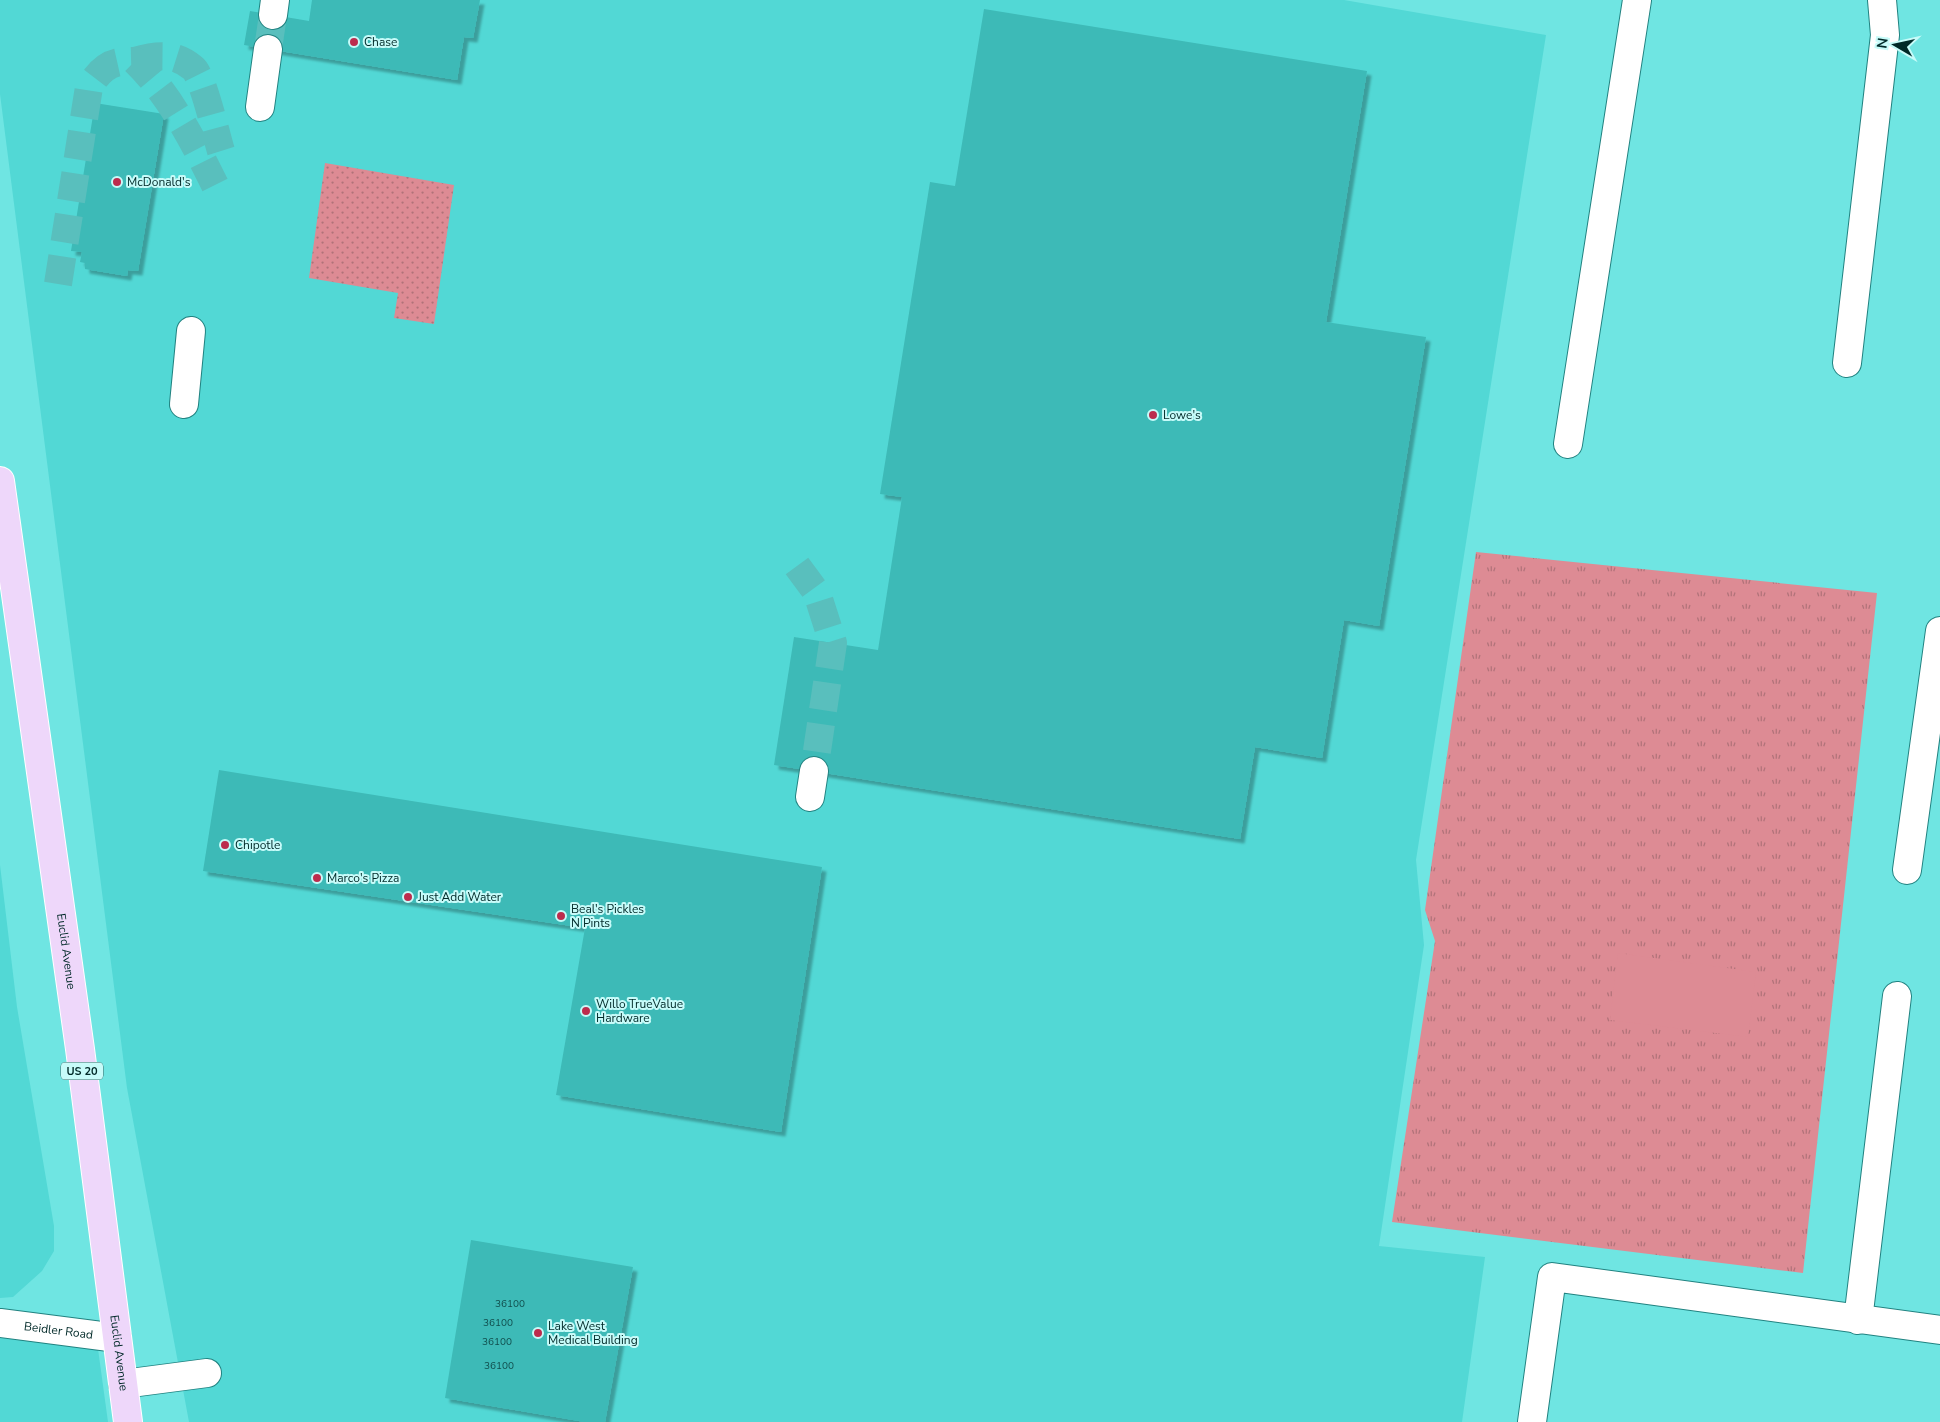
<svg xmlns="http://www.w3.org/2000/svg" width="1940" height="1422" viewBox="0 0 1940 1422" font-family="'Nunito Sans',sans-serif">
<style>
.built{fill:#52d8d5}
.grass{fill:url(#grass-dots)}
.park{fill:url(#park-tufts)}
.pitch{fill:#dd8b94}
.building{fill:#3ebab7;filter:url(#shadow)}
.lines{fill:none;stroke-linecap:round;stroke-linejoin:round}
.minor-tunnel{stroke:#59bfbd;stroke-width:28;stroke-dasharray:28 14;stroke-linecap:butt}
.minor-casing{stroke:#218280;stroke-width:30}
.major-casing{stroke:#fff;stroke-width:30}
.minor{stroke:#fff;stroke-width:28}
.major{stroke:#eed7fa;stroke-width:28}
.poi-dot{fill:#bc2c4d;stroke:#c7fbf9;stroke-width:2}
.labels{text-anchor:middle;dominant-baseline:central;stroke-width:4;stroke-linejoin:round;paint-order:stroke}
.number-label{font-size:10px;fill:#104d4c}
.shield{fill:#c7fbf9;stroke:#3c6867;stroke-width:1}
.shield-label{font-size:11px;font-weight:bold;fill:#012928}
.poi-label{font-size:12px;fill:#012928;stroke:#c7fbf9;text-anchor:start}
.street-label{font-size:12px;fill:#012928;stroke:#c7fbf9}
</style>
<defs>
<pattern id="grass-dots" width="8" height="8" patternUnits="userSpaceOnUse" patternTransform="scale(1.25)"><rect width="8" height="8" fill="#dd8b94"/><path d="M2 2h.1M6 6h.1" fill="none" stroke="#b17279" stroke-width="1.8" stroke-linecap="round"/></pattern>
<pattern id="park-tufts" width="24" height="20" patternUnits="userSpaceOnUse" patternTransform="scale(1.25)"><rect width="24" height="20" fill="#dd8b94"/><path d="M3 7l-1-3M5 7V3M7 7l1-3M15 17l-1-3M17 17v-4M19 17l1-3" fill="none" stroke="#b17279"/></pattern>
<filter id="shadow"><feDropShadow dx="4.5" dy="4.5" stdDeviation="1" flood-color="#0004"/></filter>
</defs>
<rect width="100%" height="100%" fill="#6fe5e2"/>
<g class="built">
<polygon points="0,0 1344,0 1546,35 1416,860 1424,945 1379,1246 1485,1257 1462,1422 189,1422 127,1088 0,94"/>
<polygon points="0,865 17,1007 54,1226 54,1251 42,1271 13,1297 0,1298"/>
<polygon points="0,1335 98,1349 108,1422 0,1422"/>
</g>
<polygon class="grass" points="325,163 454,185 434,324 394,318 398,293 309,278"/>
<polygon class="park" points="1476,552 1877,593 1803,1273 1392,1222 1435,941 1425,910"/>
<polygon class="pitch" points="1618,953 1756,972 1748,1037 1610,1020"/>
<g class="building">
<polygon points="312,0 480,0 473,38 464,37 457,80 244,45 250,11 309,21"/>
<polygon points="984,9 1367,71 1326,322 1426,337 1379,626 1344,620 1322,758 1255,747 1240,839 774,765 794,637 878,650 902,497 880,494 930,182 955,186"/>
<polygon points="95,103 164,114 138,271 128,270 127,276 85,269 85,263 80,262 82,252 71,251"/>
<polygon points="219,770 822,867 781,1132 556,1095 585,928 203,871"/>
<polygon points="471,1240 633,1267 605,1422 585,1422 445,1398"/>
</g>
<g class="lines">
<g class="minor-tunnel">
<polyline points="268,49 273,15"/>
<path d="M135,61c20,-6 40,-9 58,7 10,8 23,67 28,83"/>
<path d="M58,284l31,-197c14,-21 21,-26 46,-26 36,35 58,80 80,124"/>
<polyline points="797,566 817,593 833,643 814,771"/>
</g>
<defs>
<g id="minor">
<polyline points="273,15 275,0"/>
<polyline points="260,107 268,49"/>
<polyline points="1847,363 1885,35 1882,0"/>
<polyline points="184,404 191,331"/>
<polyline points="1568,444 1637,0"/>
<polyline points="810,797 814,771"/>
<polyline points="1907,870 1940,631"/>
<polyline points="1858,1320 1897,996"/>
<path id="s1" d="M0,1323l117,15"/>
<polyline points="123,1384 207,1373"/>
<polyline points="1532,1422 1552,1277 1940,1330"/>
</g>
<g id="major">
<path id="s2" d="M0,481l80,568 48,373"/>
</g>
</defs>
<use href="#minor" class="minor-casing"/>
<use href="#major" class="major-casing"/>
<use href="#minor" class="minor"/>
<use href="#major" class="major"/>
</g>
<g class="poi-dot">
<circle cx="354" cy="42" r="5"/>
<circle cx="117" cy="182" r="5"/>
<circle cx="1153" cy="415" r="5"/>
<circle cx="225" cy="845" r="5"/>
<circle cx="317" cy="878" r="5"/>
<circle cx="408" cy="897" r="5"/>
<circle cx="561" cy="916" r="5"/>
<circle cx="586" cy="1011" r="5"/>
<circle cx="538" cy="1333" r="5"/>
</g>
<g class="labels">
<g class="number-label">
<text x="510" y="1304">36100</text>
<text x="498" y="1323">36100</text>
<text x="497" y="1342">36100</text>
<text x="499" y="1366">36100</text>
</g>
<rect class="shield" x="61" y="1062.5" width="42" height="17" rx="4"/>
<g class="shield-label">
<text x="82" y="1071">US 20</text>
</g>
<g class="poi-label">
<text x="364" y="42">Chase</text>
<text x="127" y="182">McDonald's</text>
<text x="1163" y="415">Lowe's</text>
<text x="235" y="845">Chipotle</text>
<text x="327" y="878">Marco's Pizza</text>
<text x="418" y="897">Just Add Water</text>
<text x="571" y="909">Beal's Pickles<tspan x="571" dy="14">N Pints</tspan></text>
<text x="596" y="1004">Willo TrueValue<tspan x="596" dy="14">Hardware</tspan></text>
<text x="548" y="1326">Lake West<tspan x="548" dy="14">Medical Building</tspan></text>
</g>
<g class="street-label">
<text stroke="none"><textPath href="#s2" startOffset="475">Euclid Avenue</textPath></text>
<text stroke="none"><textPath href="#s1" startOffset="59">Beidler Road</textPath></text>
<text stroke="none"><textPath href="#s2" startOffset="880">Euclid Avenue</textPath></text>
</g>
</g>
<g transform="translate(1895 45) rotate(279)" stroke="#c7fbf9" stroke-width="4" paint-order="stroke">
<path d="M0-4L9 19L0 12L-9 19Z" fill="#012928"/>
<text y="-8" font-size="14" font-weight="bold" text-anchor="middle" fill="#012928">N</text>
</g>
</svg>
